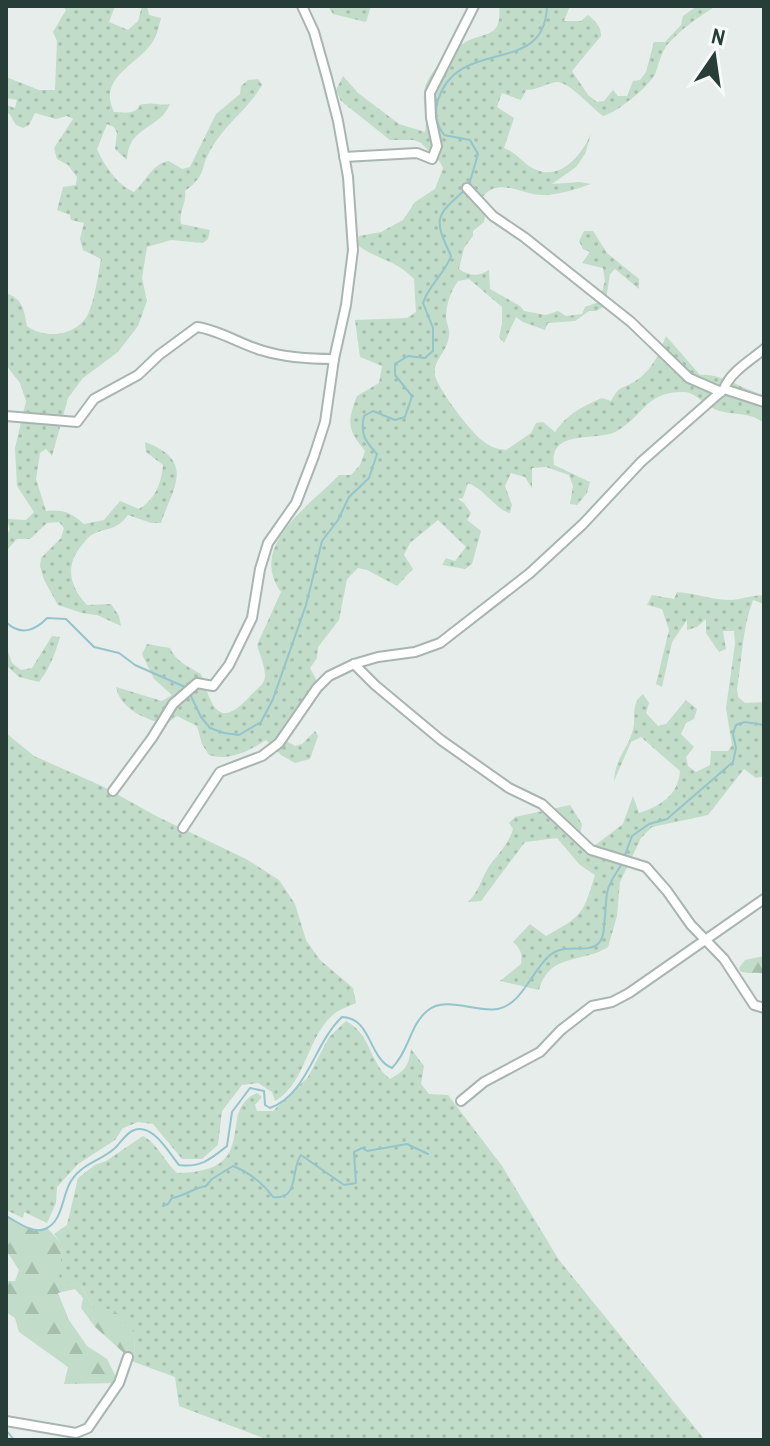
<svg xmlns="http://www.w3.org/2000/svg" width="770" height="1446" viewBox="0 0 770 1446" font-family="'Archivo Narrow',sans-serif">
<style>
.grass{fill:url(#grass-dots)}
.forest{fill:url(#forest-firs)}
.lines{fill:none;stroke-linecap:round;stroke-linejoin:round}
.stream{stroke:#94c4cc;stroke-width:2}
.street-casing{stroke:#a9b5b1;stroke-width:12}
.street{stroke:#fff;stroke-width:8}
</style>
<defs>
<pattern id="grass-dots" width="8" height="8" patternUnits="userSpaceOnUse" patternTransform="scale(2)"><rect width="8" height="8" fill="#c1dcc8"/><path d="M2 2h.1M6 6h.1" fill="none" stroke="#a6beac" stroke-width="1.8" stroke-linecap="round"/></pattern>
<pattern id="forest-firs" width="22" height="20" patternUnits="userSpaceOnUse" patternTransform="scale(2)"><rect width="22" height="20" fill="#c1dcc8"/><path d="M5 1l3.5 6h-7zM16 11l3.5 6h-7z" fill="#a6beac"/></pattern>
</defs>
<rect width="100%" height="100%" fill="#e6edea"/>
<g class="grass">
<path d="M63,6h52l-6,16 19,8 10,-9 4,-15h5l2,9 12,3c-2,8 -4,18 -9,25 -15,22 -55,35 -38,69 5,0 15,2 20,-1 11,-5 -2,-5 11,-7 7,-2 16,2 25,0 -11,26 -42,22 -43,56l-12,-11 2,-16 -3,-6 -7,-3 -10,25c7,16 20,36 37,43 12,-11 18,-28 35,-31l13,8 8,-2 26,-53 24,-20 1,-8 7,-6 10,-1 4,6c-14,25 -36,37 -51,64 -12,20 -3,25 -26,42 2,12 -7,22 -4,33l29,6 -2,9 -5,4 -32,-3 -24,7 -5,31 5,23 -9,25 -20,26 -35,26 -15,20 -16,58 -6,-7 -6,4 -4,26 10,32c18,-2 25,2 38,13l20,-4 16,-19 19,8c17,-11 22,-25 24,-44l-17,-13 -1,-10c51,19 28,45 16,81h-10l-23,-8c-14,18 -22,11 -38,21 -3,2 -5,6 -8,9 -18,21 -12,42 5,60l24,-1 8,12 2,10 -24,-11 -15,-2 -24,-8 -14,-25 -4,-14 1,-8 20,-20 3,-10 -5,-6 -12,1 -17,16h-13l-11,12v-14l4,-8 -3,-10 19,1 8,-8 -17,-26 -2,-38 11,-47 -6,-18 -14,-18v-72c17,6 18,17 21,33 20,15 55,9 63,-17 6,-16 8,-34 11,-50l-18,-9 -3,-11 4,-16 -13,-3 -1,-5 -13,-5 6,-23 13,-2 1,-8 -9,-12 -11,-6 -3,-11 19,-29 -6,-3 -11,3 -21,-6 -6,12 -6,3 -7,-3 -7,-12 -3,4v-12l9,3 2,-8 -11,-2v-21l33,13h16l2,-49 -4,-9 13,-22z"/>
<polygon points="328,6 371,6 366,22 333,14"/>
<path d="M499,6h71l-6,15h17l7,-6c8,7 13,11 13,21l-29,35 16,24 9,7 7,-1 9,-11 5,6h9l6,-15 7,-1 6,-8 8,-30h11l16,-17 2,-9 14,-10h19c-18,11 -35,23 -49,39 -6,8 -8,19 -12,29 -7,13 -38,39 -52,42 -11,-8 -35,-35 -46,-34 -11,1 -19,8 -31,8l-5,10 -19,-7 -5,14 17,11 -10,30c10,4 13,8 21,15 29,24 54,-3 66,-29l-6,20 -9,13 -24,17 28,-2 11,2c-14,5 -30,10 -45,11 -23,2 -50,-22 -66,6l5,15 -1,6 -11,9v5l-9,12 -5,21c10,7 20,8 30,1l1,19 30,17 4,5 22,4 12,-4 8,5 16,-2 3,-7 14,-5 6,-21 -2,-13 -21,-5 8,-11 -7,-3 -4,-8 5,-10h9l14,22 32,26v10l-24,-20 -5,5 -5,32 -9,5h-7l-14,10 -27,2 -3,7 -22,-8 -7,-5 -12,26 -5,-6 3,-13v-17l-33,-28 -11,2c-7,9 -12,24 -12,36 0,6 4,12 3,18 -1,17 -16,24 -14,40 2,13 37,59 48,66 7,6 14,8 23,9l25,-17 5,-10 7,-1 12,10c12,-18 28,-26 47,-34l9,3c9,-16 9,-11 23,-19 18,-11 25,-28 32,-46l34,39c22,-2 43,15 64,20v28c-15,-12 -30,-7 -47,-13 -11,-4 -23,-18 -32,-18 -40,-1 -40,23 -68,39 -19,11 -68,-3 -63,34l36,17 -3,11 -10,12 -7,-1 3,-18 -4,-11 -23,-8 -14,1v20l-7,-11 -14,-4 -6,13 7,19 -2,8c-14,-3 -24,-23 -42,-30l-5,15 -5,1 6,4 7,10 -4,7 14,11 -9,33 -7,5 -23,-4 4,-7 9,3 11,-14 -28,-27 -28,23 -6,12 9,14 -16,17 -30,-16 -9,-2 -11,11 -8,41 -21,27 -1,11 -7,10 7,13 -36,57 14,8 7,-2 13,-13 3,5 -8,23 -15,4 -14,-8 -15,-15c-19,12 -36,21 -57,15l-7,-11 -5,-18 -20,-10 -11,8c-20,-4 -46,-15 -50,-37l46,14 10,-6 -18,-16 -12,-25 5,-10 23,4c5,13 19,19 31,26 11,32 17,58 50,21 5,-6 14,-10 14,-19 0,-10 -5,-21 -8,-31l24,-53c-34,-47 30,-87 58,-117h12l9,-10 5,-14c-18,-22 -18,-29 -8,-55l22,-13 3,-17 -22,-9 -5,-37 52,-2 9,-6 -2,-33c-18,-19 -36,-19 -57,-34l2,-9 22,-4 22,-12 12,-18 20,-13 8,-21 -3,-6 -19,-19 -7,-3h-24l-49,-39 -5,-11 7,-14 15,17 41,31 26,8c4,-17 -6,-33 2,-50 6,-13 22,-28 34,-37 20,-15 42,-3 38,-39z"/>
<path d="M677,592c18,1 35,8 54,8 11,0 21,-6 33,-4v8l-11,-4c-11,29 -11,59 -16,89l1,8 7,6 19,-1v74l-8,2 -12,-9 -36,46 -56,12 -11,11 -21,44 -3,34 -9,31c-27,17 -58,5 -69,43l-39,-9 21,-17c2,-10 -1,-16 -8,-22l17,-18 16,12c36,-20 37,-21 49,-61l-15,-10 -23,-27 -32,4 -44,59 -13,1c10,-9 13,-22 20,-34 9,-13 21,-24 25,-39l-4,-6 6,-6 55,-12 12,19 -3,17 15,5 29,-22 10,-28 6,17c21,-7 39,-17 41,-42l-39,-34 -10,5 -17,39c1,-25 18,-36 20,-57 1,-12 -2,-21 9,-30l6,9 -3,10 12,13 8,-2 20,-24 11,9 -3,10 -8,4 -5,11 13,13 -8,10 2,9 8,6 14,-7 1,-14h17l4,-6 -6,-37 9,-64 -1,-13h-11l3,18 -7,3 -13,-19v-14l-9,8 -10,3v-10l-15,22 -10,45 -6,-3 13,-54 -7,-21 -15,-4 5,-10 22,4z"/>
<path d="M52,636l8,1c-5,17 -10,31 -21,45l-20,-5 -13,-12v-19l6,17 9,7 11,-2z"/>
<path d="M6,733l28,23 70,31 54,30 88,42 33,21 16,24 11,36 14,20 33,28 3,15c-6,3 -13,5 -18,8 -31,20 -30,71 -63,90l-3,-9 -14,-9 -16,2 -20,26 -4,34 -16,14h-20l-29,-35 -15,-2 -15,6 -8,12 -37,24 -21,23 -1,16 -9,20 -23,-11 -1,6 -17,-8z"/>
<path d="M346,1021c26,14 22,40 44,58 15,-8 19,-14 21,-30l13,17 -3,18 8,10 19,1 54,71 57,94 146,180 -439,-1 -87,-33 -4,-29 -41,-15 1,-28 -22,-24 -19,-1 -14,-25 -22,-2 4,-38 -8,-10 13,-9 11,-47 17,-13 11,-4 37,-25c14,7 22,26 34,37 88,-1 37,-63 80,-80l5,4 -7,8 2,6h16l35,-34 21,-40z"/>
</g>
<g class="forest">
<path d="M764,956v18c-9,-3 -16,1 -24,-3l-1,-3 6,-8z"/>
<polygon points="6,1216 34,1231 47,1228 62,1244 59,1281 80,1284 94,1309 113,1309 135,1334 134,1362 95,1327 81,1308 83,1298 75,1289 58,1293 69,1320 87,1346 107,1359 119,1383 64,1384 68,1367 19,1332 15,1318 6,1312 6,1281 15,1281 19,1270 6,1250"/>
</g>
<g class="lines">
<g class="stream">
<path d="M469,185l9,-31 -8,-14 -26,-5c-8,-11 -10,-21 -6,-35 21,-65 107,-22 109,-94"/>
<path d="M6,622c14,14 29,9 41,-4l19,1 28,28 25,6 16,12 50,22"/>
<path d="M189,692l12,25 9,11 14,5 15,2 22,-13 12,-23 33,-94 16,-64 16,-21 11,-23 20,-19 8,-24c-12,-13 -17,-20 -13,-38l9,-5 22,9 10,-3 7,-21 -17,-21v-11l13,-8 17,2 8,-7v-23l-10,-25c6,-19 21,-28 28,-47 -17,-37 -17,-39 14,-66"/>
<polyline points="625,855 632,836 649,824 667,819 733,762 736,748 733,734 736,725 745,722 764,725"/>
<path d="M163,1206l5,-2 4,-6c13,-2 21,-10 34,-12l6,-7 21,-13c17,7 29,16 40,31 27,3 17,-27 28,-42l43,30 12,-2 -2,-31 8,-4 5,3 40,-7 21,10"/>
<path d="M6,1216c12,6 26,18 39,13 18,-7 17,-34 26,-48 11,-18 30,-20 44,-33 5,-5 11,-14 17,-17 20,-10 37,22 47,34 21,3 32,-6 48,-19l5,-34 18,-24 14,3 1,14 5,3c38,-14 44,-65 72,-91 30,1 26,41 50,51 17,-17 18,-43 35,-57 18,-16 50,2 71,-2 24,-5 34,-38 51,-53 16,-15 39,-1 50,-13 4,-5 5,-12 5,-18 2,-11 1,-25 4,-36 3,-10 11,-19 15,-28"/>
<polyline points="6,1430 14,1440"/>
</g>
<defs>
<g id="street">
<polyline points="344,157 417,153 432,159 437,146 431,118 430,93 474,6"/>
<polyline points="467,188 493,216 524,237 631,322 689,378 721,392"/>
<polyline points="724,389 764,402"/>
<path d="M6,416l71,6 17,-23 44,-24 21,-20 38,-28c23,3 44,18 67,24 23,7 46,8 70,8"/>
<polyline points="354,664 375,685 441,740 509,788 542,804 591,850 646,867 667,891 691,925 724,959 754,1005 764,1008"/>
<polyline points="113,791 152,738 173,704 197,683 213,686 229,665 252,618 260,569 268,543 296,503 314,456 325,422 334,359 346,305 353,250 348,177 338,121 327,78 314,32 302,6"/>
<path d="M183,828l37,-56 42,-16 17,-13 38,-55 12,-12 25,-12 24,-7 37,-5 25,-9 90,-70 53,-49 58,-62 83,-73c6,-17 26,-28 40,-40"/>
<polyline points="461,1101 484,1082 540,1052 561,1030 592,1006 612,1002 629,993 764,899"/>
<polyline points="6,1421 76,1433 88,1428 119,1383 128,1357"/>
</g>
</defs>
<use href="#street" class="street-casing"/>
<use href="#street" class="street"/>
</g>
<rect width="770" height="1446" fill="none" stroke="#263e37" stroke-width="16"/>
<g transform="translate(714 56) rotate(13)" stroke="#f6faf8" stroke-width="6" paint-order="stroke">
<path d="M0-6L14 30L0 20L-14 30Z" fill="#263e37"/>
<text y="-12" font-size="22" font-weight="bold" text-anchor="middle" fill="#263e37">N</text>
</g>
</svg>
